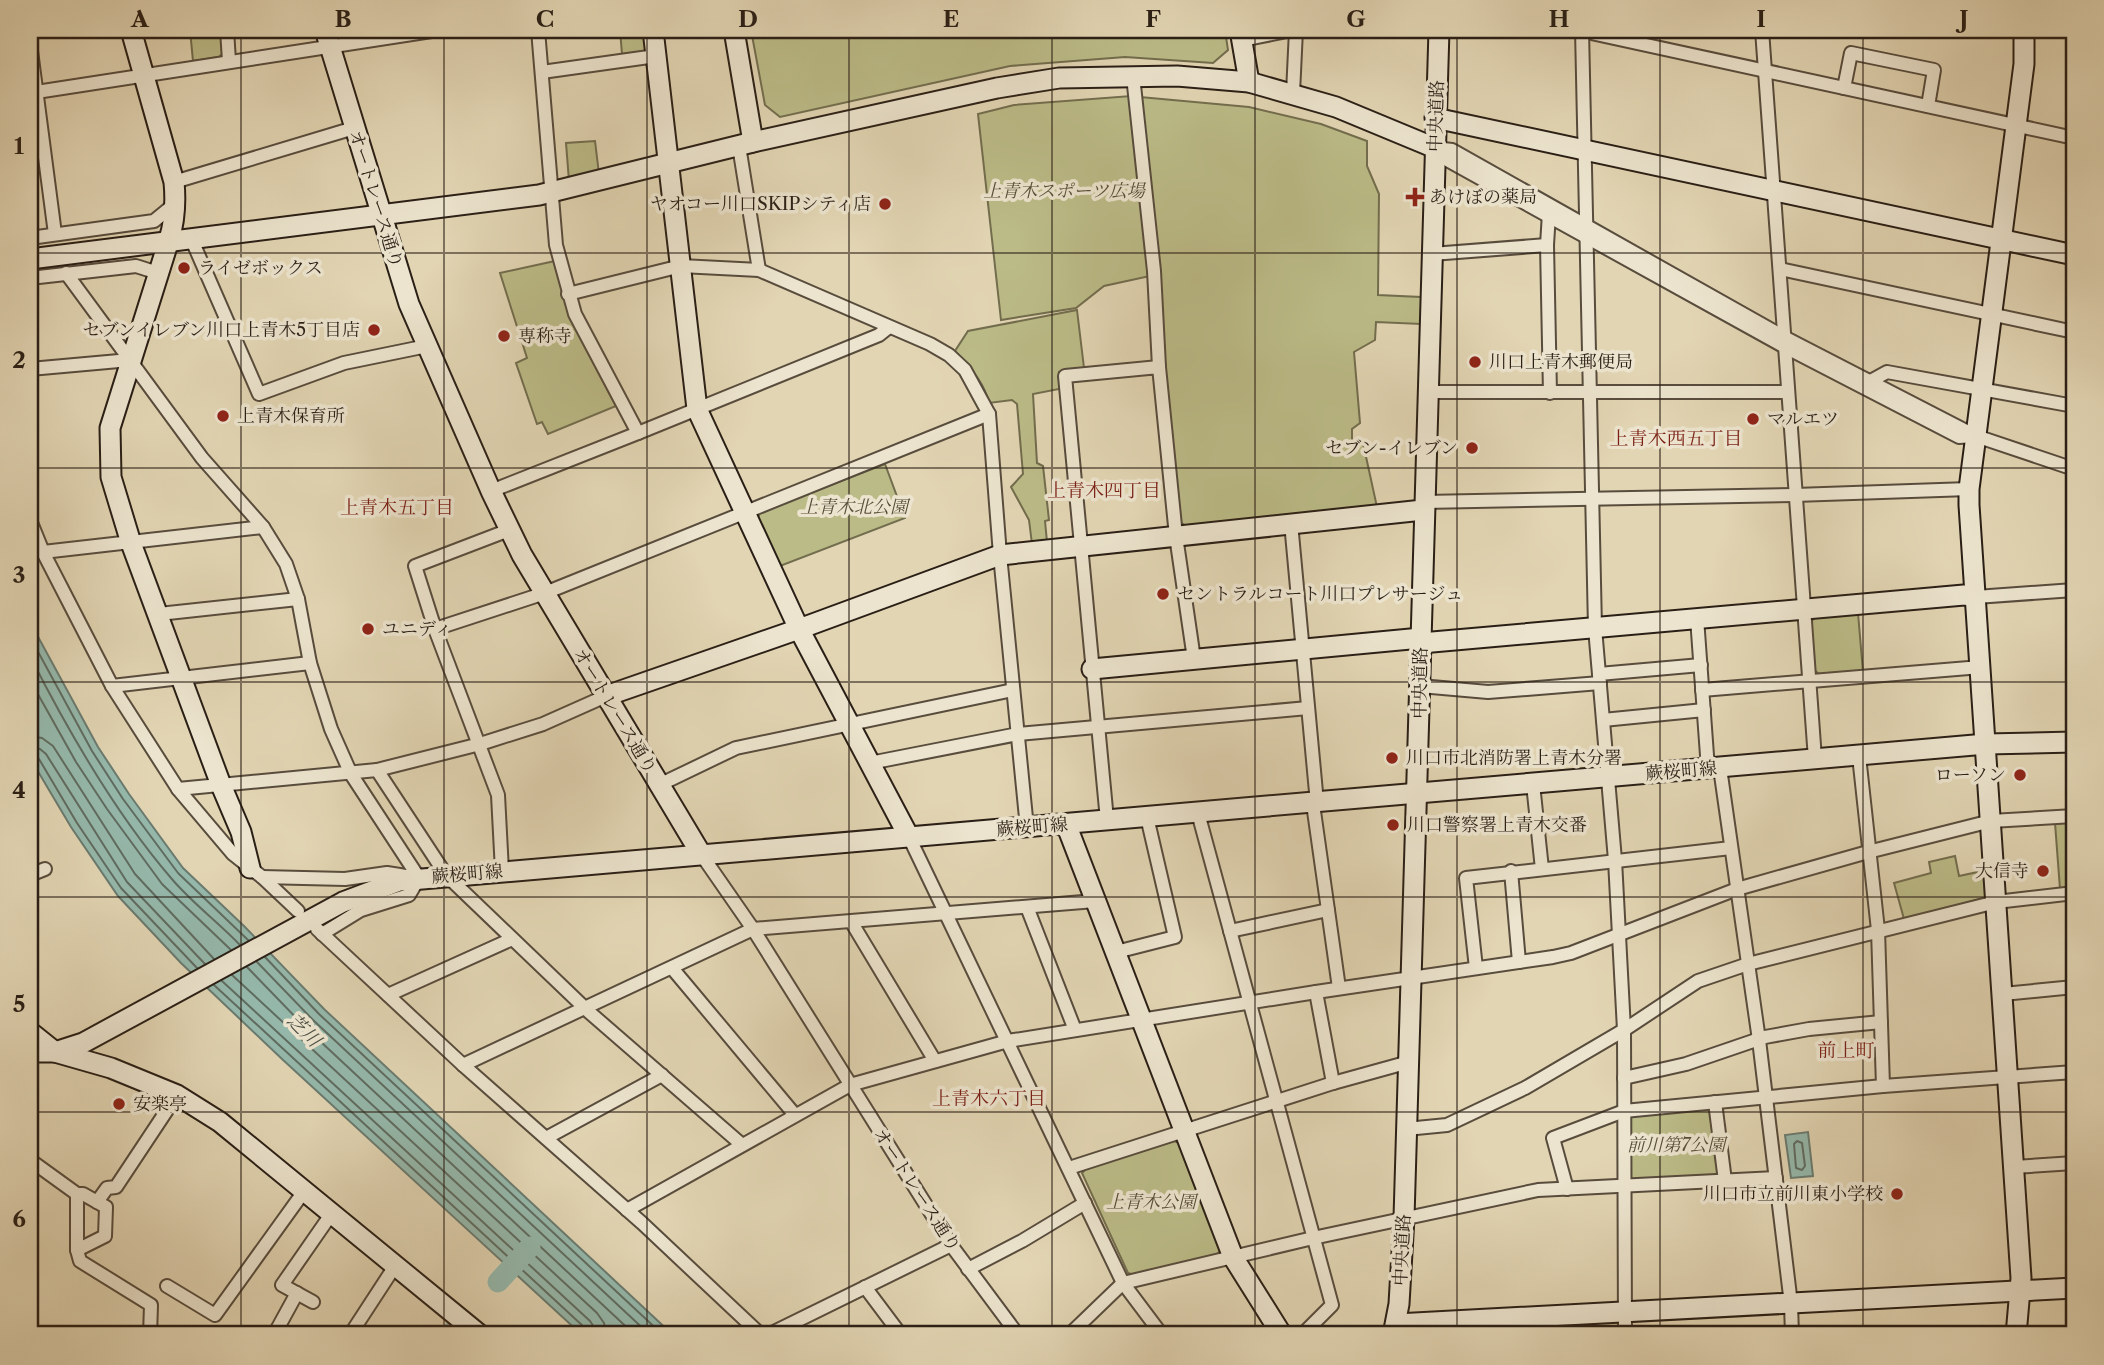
<svg xmlns="http://www.w3.org/2000/svg" width="2104" height="1365" viewBox="0 0 2104 1365" font-family="'Libre Caslon Text','Noto Serif JP',serif">
<style>
.green{fill:#bbbb87;stroke:#726d4e;stroke-width:2}
.water{fill:#95b9ac;stroke:#6a7b70;stroke-width:2}
.lines{fill:none;stroke-linecap:round;stroke-linejoin:round}
.shore{stroke:#606c61;stroke-width:2}
.river{stroke:#95b9ac;stroke-width:21}
.street-casing{stroke:#584c3d;stroke-width:16}
.secondary-casing{stroke:#2a1f16;stroke-width:23}
.street{stroke:#ece4ce;stroke-width:12}
.secondary{stroke:#ece4ce;stroke-width:19}
.grid{fill:none;stroke:#2a1f16;stroke-width:2;stroke-opacity:0.55}
.poi-dot{fill:#8f2418;stroke:#ece4ce;stroke-width:2.5}
.labels{text-anchor:middle;dominant-baseline:central;stroke-width:7;stroke-linejoin:round;paint-order:stroke}
.street-label{font-size:18px;fill:#2a1f16;stroke:#ece4ce}
.park-label{font-size:18px;font-style:italic;fill:#564e38;stroke:#ece4ce}
.poi-label{font-size:18px;fill:#2a1f16;stroke:#ece4ce;text-anchor:start}
.neighbourhood-label{font-size:19px;fill:#7a1f14;stroke:#ece4ce}
.water-label{font-size:19px;font-style:italic;fill:#4a4d43;stroke:#ece4ce}
.neatline{fill:none;stroke:#2a1f16;stroke-width:2.5}
.grid-label{font-size:23px;text-anchor:middle;font-weight:bold;fill:#2a1f16}
</style>
<rect width="100%" height="100%" fill="#e2d5b3"/>
<filter id="stains"><feTurbulence type="fractalNoise" baseFrequency=".00286" numOctaves="4"/><feColorMatrix values="0 0 0 0 .2 0 0 0 0 .09 0 0 0 0 .02 0 0 0 .5 -.17"/></filter>
<radialGradient id="worn" r=".72"><stop offset=".6" stop-color="#630" stop-opacity="0"/><stop offset="1" stop-color="#630" stop-opacity=".3"/></radialGradient>
<g class="green">
<polygon points="190,30 222,30 223,53 219,57 193,61"/>
<polygon points="620,30 644,30 646,52 622,54"/>
<polygon points="751,30 1225,30 1228,50 1213,63 1125,57 1010,66 780,117 765,105"/>
<polygon points="1131,96 1150,276 1104,286 1076,308 1001,320 978,114 1014,105"/>
<polygon points="1140,97 1249,107 1321,124 1367,141 1367,166 1379,194 1378,295 1421,297 1421,324 1376,322 1375,340 1354,352 1360,423 1352,429 1352,442 1363,443 1377,507 1188,527 1180,522"/>
<polygon points="595,141 599,174 569,181 566,143"/>
<polygon points="555,261 569,316 616,406 548,434 542,422 537,424 516,363 527,358 500,273"/>
<path d="M1077,310l7,58 -25,4v17l-26,5 4,69 6,3 6,54 -4,1 2,21 -15,2 -3,-24 -18,-33 12,-13 -6,-70 -5,-4 -23,3c-5,-22 -20,-36 -34,-52l13,-20z"/>
<polygon points="885,464 905,518 780,566 758,518 760,512"/>
<polygon points="1858,613 1863,672 1822,676 1814,670 1811,622 1816,616"/>
<polygon points="2055,823 2068,823 2074,858 2074,888 2060,889"/>
<polygon points="1955,856 1959,876 1987,870 1990,892 1984,898 1904,919 1894,883 1931,873 1929,862"/>
<polygon points="1710,1108 1719,1176 1633,1183 1630,1178 1629,1118 1635,1114"/>
<polygon points="1174,1141 1182,1144 1222,1249 1216,1255 1134,1275 1128,1273 1082,1173 1086,1169"/>
</g>
<g class="water">
<polygon points="30,622 98,747 129,794 183,868 245,927 324,1009 673,1335 582,1335 282,1059 181,963 118,896 71,827 30,758"/>
<polygon points="1808,1132 1813,1176 1791,1178 1785,1135"/>
</g>
<g class="lines">
<g class="shore">
<polyline points="30,637 92,751 123,799 178,873 248,940"/>
<path d="M30,656c38,75 86,158 141,222 20,24 47,44 69,67"/>
<polyline points="30,680 76,762 107,809 162,884 231,950"/>
<polyline points="30,736 42,738 53,746 135,874 214,959"/>
<polyline points="30,747 40,749 46,754 127,882 205,964"/>
<polyline points="30,756 39,759 77,823 121,888 197,968"/>
<polyline points="265,957 319,1014 663,1335"/>
<polyline points="257,962 313,1020 650,1335"/>
<polyline points="247,967 306,1028 635,1335"/>
<polyline points="232,975 597,1313 604,1323 606,1335"/>
<polyline points="222,981 590,1321 594,1327 595,1335"/>
<polyline points="214,985 584,1327 586,1335"/>
<polygon points="1797,1141 1802,1143 1805,1166 1802,1170 1796,1168 1794,1144"/>
</g>
<g class="river">
<polyline points="498,1282 530,1247"/>
<polyline points="450,1335 454,1330"/>
</g>
<defs>
<g id="street">
<polyline points="227,30 229,61"/>
<polyline points="538,30 556,245 575,314 638,433 879,335 889,327"/>
<polyline points="1582,30 1595,628 1615,860 1624,1030 1625,1335"/>
<polyline points="1762,30 1815,759"/>
<polyline points="1582,31 2074,138"/>
<polyline points="1242,40 1292,30"/>
<polyline points="30,43 55,234"/>
<polyline points="542,72 656,56"/>
<polyline points="1133,76 1154,271 1159,367"/>
<polyline points="1844,88 1851,53 1934,70 1928,106"/>
<polyline points="30,93 438,30"/>
<polyline points="1293,93 1296,30"/>
<polyline points="739,146 759,270"/>
<polyline points="1435,148 1452,150 1784,337 1976,436 2074,469"/>
<polyline points="1435,148 1449,161 1785,347 1959,437 1976,436"/>
<polyline points="174,182 354,128"/>
<polyline points="1549,213 1547,245 1550,393"/>
<polyline points="30,238 154,221 176,203"/>
<polyline points="191,238 259,394 344,363 427,346"/>
<polyline points="1432,254 1547,245"/>
<polyline points="1780,269 2074,332"/>
<polyline points="66,273 202,458 263,527 286,564 298,599 310,663 331,729 351,774 419,878"/>
<polyline points="30,278 136,266 158,273"/>
<polyline points="568,294 681,266 759,270 930,344 949,355 965,370 989,414 1000,555 1027,828"/>
<polyline points="30,369 130,360"/>
<polyline points="1867,383 1887,372 2074,406"/>
<polyline points="1429,392 1788,392"/>
<polyline points="491,491 638,433"/>
<polyline points="1424,502 1795,495 1969,489"/>
<polyline points="30,520 43,552 112,686 178,789 233,854 262,877 298,911"/>
<polyline points="1291,523 1317,803"/>
<polyline points="43,552 263,527"/>
<polyline points="1976,597 2074,590"/>
<polyline points="159,614 298,599"/>
<polyline points="1697,618 1708,769"/>
<polyline points="435,629 545,593 989,414"/>
<polyline points="1599,674 1701,665"/>
<polyline points="112,686 310,663"/>
<polyline points="1420,686 1488,692 1600,683"/>
<polyline points="1702,690 1981,667"/>
<polyline points="1603,720 1704,710"/>
<polyline points="1859,756 1878,930 1883,1086"/>
<polyline points="870,763 1018,734 1308,708"/>
<polyline points="1720,768 1759,1040 1791,1304 1792,1335"/>
<polyline points="377,770 446,875 589,1012 741,1144"/>
<polyline points="1533,784 1542,869"/>
<polyline points="659,785 736,748 1013,690"/>
<polyline points="178,789 377,770 480,744 543,724 606,696"/>
<polyline points="1313,804 1339,988"/>
<polyline points="1198,813 1332,1305 1302,1335"/>
<polyline points="1107,820 1065,376 1159,367 1176,536 1194,659"/>
<polyline points="909,837 1123,1283 1162,1335"/>
<polyline points="701,854 753,929 951,1245 1018,1335"/>
<polyline points="502,871 498,795 435,629 415,566 509,530"/>
<polyline points="1511,871 1519,962"/>
<polyline points="30,875 45,869"/>
<polyline points="262,877 345,879 387,873 419,878 409,895 361,910 322,934"/>
<polyline points="1027,907 1075,1030"/>
<polyline points="852,923 935,1061"/>
<polyline points="317,929 463,1065 642,1223 761,1335"/>
<polyline points="1230,931 1328,910"/>
<polyline points="1116,952 1175,937 1147,817"/>
<polyline points="672,968 795,1115"/>
<polyline points="1476,968 1466,878 1731,848"/>
<polyline points="1316,992 1333,1083"/>
<polyline points="2003,994 2074,987"/>
<polyline points="388,995 512,939"/>
<polyline points="463,1065 753,929 1095,901"/>
<polyline points="1624,1078 1686,1064 1765,1037 1809,1029 1881,1022"/>
<polyline points="1715,1102 1725,1181"/>
<polyline points="1406,1129 1447,1125 1525,1088 1624,1030 1698,981 1748,964 1996,902 2074,893"/>
<polyline points="546,1138 662,1075"/>
<polyline points="30,1160 77,1194 77,1250 80,1261 151,1305 150,1335"/>
<polyline points="2014,1167 2074,1163"/>
<polyline points="1069,1168 1333,1083 1409,1062"/>
<polyline points="1567,1189 1553,1138 1624,1111 1883,1086 2074,1072"/>
<polyline points="77,1194 83,1194 106,1207 105,1236 77,1250"/>
<polyline points="97,1202 107,1188 116,1187 177,1095"/>
<polyline points="627,1210 850,1085 1008,1041 1316,992 1553,957 1571,953 1737,889 1868,852 1991,821 2074,816"/>
<polyline points="968,1269 1022,1241 1085,1203"/>
<polyline points="167,1286 215,1315 305,1190"/>
<polyline points="865,1287 901,1335"/>
<polyline points="313,1302 282,1285 332,1213"/>
<polyline points="1517,1317 1517,1335"/>
<polyline points="274,1335 297,1293"/>
<polyline points="350,1335 395,1266"/>
<polyline points="768,1335 951,1245"/>
<polyline points="1069,1335 1123,1283 1313,1238 1538,1190 1776,1178"/>
</g>
<g id="secondary">
<path d="M131,30l43,152c2,21 1,38 -5,58l-59,188 1,49 20,66 90,242 20,47 9,36"/>
<polyline points="325,30 409,304 491,491 522,555 701,854"/>
<polyline points="653,30 697,409 799,629 909,837"/>
<polyline points="734,30 753,142"/>
<polyline points="1240,30 1249,82"/>
<polyline points="1435,118 2074,255"/>
<polyline points="30,259 539,195 753,142 997,88 1059,78 1177,76 1249,82 1336,107 1435,148"/>
<polyline points="1421,643 1964,595 1976,597"/>
<polyline points="1092,669 1421,638"/>
<polyline points="606,696 799,629 1000,555 1423,510"/>
<polyline points="1066,824 1233,1257 1282,1335"/>
<polyline points="30,1032 55,1052 111,1068 177,1095 220,1122 480,1335"/>
<polyline points="30,1052 55,1052 83,1043 343,902 399,881 1986,744 2074,742"/>
<polyline points="1396,1324 2074,1288"/>
<polyline points="1393,1335 1399,1304 1404,1218 1439,30"/>
<polyline points="2016,1335 2021,1278 1969,505 1969,489 2024,64 2024,30"/>
</g>
</defs>
<use href="#street" class="street-casing"/>
<use href="#secondary" class="secondary-casing"/>
<use href="#street" class="street"/>
<use href="#secondary" class="secondary"/>
</g>
<path class="grid" d="M241,30v1305M444,30v1305M647,30v1305M849,30v1305M1052,30v1305M1255,30v1305M1457,30v1305M1660,30v1305M1863,30v1305M30,253h2044M30,468h2044M30,682h2044M30,897h2044M30,1112h2044"/>
<g class="poi-dot">
<path d="M1411.5 186.5h7v7h7v7h-7v7h-7v-7h-7v-7h7z"/>
<circle cx="885" cy="204" r="7"/>
<circle cx="184" cy="268" r="7"/>
<circle cx="374" cy="330" r="7"/>
<circle cx="504" cy="336" r="7"/>
<circle cx="1475" cy="362" r="7"/>
<circle cx="223" cy="416" r="7"/>
<circle cx="1753" cy="419" r="7"/>
<circle cx="1472" cy="448" r="7"/>
<circle cx="1163" cy="594" r="7"/>
<circle cx="368" cy="629" r="7"/>
<circle cx="1392" cy="758" r="7"/>
<circle cx="2020" cy="775" r="7"/>
<circle cx="1393" cy="825" r="7"/>
<circle cx="2043" cy="871" r="7"/>
<circle cx="119" cy="1104" r="7"/>
<circle cx="1897" cy="1194" r="7"/>
</g>
<g class="labels">
<g class="street-label">
<text transform="translate(1436 116) rotate(-88)">中央道路</text>
<text transform="translate(376 199) rotate(73)">オートレース通り</text>
<text transform="translate(1420 683) rotate(-89)">中央道路</text>
<text transform="translate(615 711) rotate(59)">オートレース通り</text>
<text transform="translate(1681 771) rotate(-5)">蕨桜町線</text>
<text transform="translate(1032 827) rotate(-5)">蕨桜町線</text>
<text transform="translate(467 874) rotate(-5)">蕨桜町線</text>
<text transform="translate(917 1190) rotate(57)">オートレース通り</text>
<text transform="translate(1402 1250) rotate(-87)">中央道路</text>
</g>
<g class="park-label">
<text x="1064" y="191">上青木スポーツ広場</text>
<text x="854" y="507">上青木北公園</text>
<text x="1676" y="1145">前川第7公園</text>
<text x="1151" y="1202">上青木公園</text>
</g>
<g class="poi-label">
<text x="1429" y="197">あけぼの薬局</text>
<text x="871" y="204" text-anchor="end">ヤオコー川口SKIPシティ店</text>
<text x="198" y="268">ライゼボックス</text>
<text x="360" y="330" text-anchor="end">セブンイレブン川口上青木5丁目店</text>
<text x="518" y="336">専称寺</text>
<text x="1489" y="362">川口上青木郵便局</text>
<text x="237" y="416">上青木保育所</text>
<text x="1767" y="419">マルエツ</text>
<text x="1458" y="448" text-anchor="end">セブン-イレブン</text>
<text x="1177" y="594">セントラルコート川口プレサージュ</text>
<text x="382" y="629">ユニディ</text>
<text x="1406" y="758">川口市北消防署上青木分署</text>
<text x="2006" y="775" text-anchor="end">ローソン</text>
<text x="1407" y="825">川口警察署上青木交番</text>
<text x="2029" y="871" text-anchor="end">大信寺</text>
<text x="133" y="1104">安楽亭</text>
<text x="1883" y="1194" text-anchor="end">川口市立前川東小学校</text>
</g>
<g class="neighbourhood-label">
<text x="1676" y="438">上青木西五丁目</text>
<text x="1104" y="490">上青木四丁目</text>
<text x="397" y="507">上青木五丁目</text>
<text x="1846" y="1050">前上町</text>
<text x="989" y="1098">上青木六丁目</text>
</g>
<g class="water-label">
<text transform="translate(304 1030) rotate(45)">芝川</text>
</g>
</g>
<rect width="2104" height="1365" fill="none" stroke="#e2d5b3" stroke-width="77"/>
<rect x="38" y="38" width="2028" height="1288" class="neatline"/>
<g class="grid-label">
<text x="140" y="27">A</text>
<text x="343" y="27">B</text>
<text x="545" y="27">C</text>
<text x="748" y="27">D</text>
<text x="951" y="27">E</text>
<text x="1153" y="27">F</text>
<text x="1356" y="27">G</text>
<text x="1559" y="27">H</text>
<text x="1761" y="27">I</text>
<text x="1964" y="27">J</text>
<text x="19" y="154">1</text>
<text x="19" y="368">2</text>
<text x="19" y="583">3</text>
<text x="19" y="798">4</text>
<text x="19" y="1012">5</text>
<text x="19" y="1227">6</text>
</g>
<rect width="100%" height="100%" filter="url(#stains)"/>
<rect width="100%" height="100%" fill="url(#worn)"/>
</svg>
